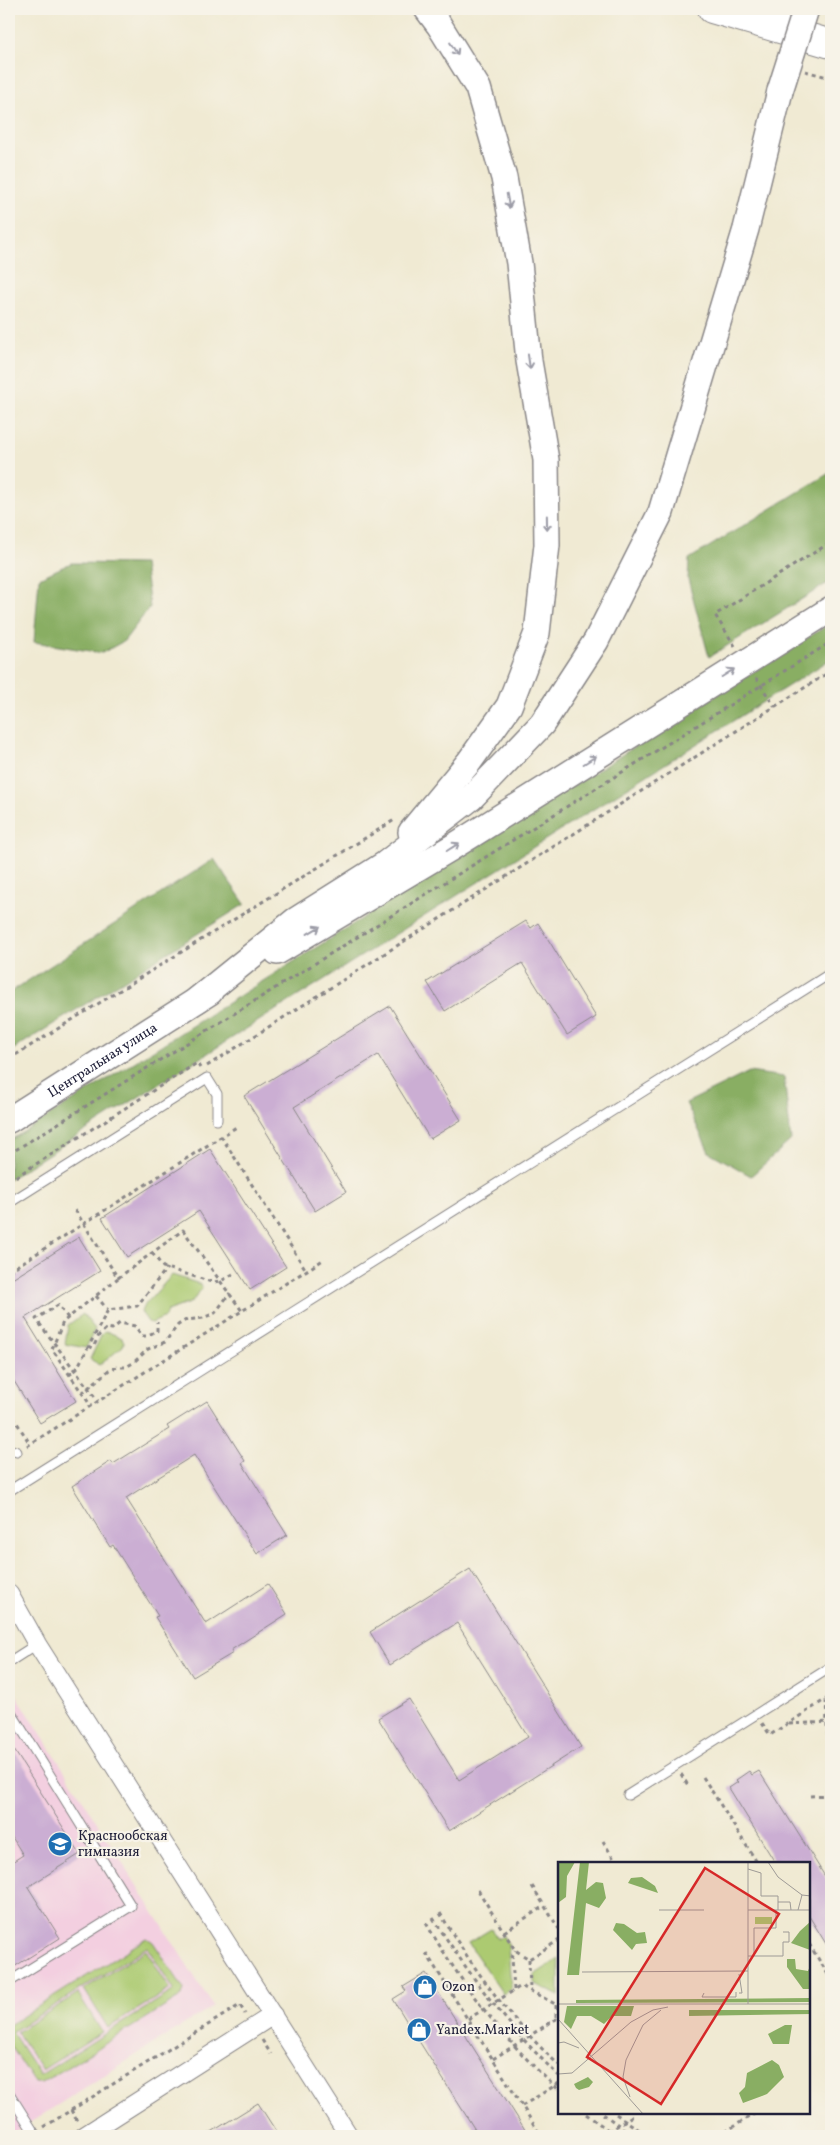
<svg xmlns="http://www.w3.org/2000/svg" width="840" height="2145" viewBox="0 0 840 2145" font-family="Vollkorn,serif">
<style>
.built{fill:#f3cfe0}
.green{fill:#acca71;stroke:#677656;fill-rule:evenodd}
.forest{fill:#89ae63;stroke:#56684f}
.building{fill:#cbaed3}
.lines{fill:none;stroke-linecap:round;stroke-linejoin:round}
.lane-casing{stroke:#898687;stroke-width:11}
.street-casing{stroke:#898687;stroke-width:20}
.secondary-casing{stroke:#898687;stroke-width:28}
.highway-casing{stroke:#898687;stroke-width:30}
.path{stroke:#898687;stroke-width:3;stroke-dasharray:4 4;stroke-linecap:butt}
.lane{stroke:#fff;stroke-width:9}
.street{stroke:#fff;stroke-width:18}
.secondary{stroke:#fff;stroke-width:25}
.highway{stroke:#fff;stroke-width:28}
.secondary-bridge-casing{stroke:#898687;stroke-width:28;stroke-linecap:butt}
.secondary-bridge{stroke:#fff;stroke-width:25}
.oneway{stroke:#9c9ca7}
.labels{text-anchor:middle;dominant-baseline:central;stroke-width:4.5;stroke-linejoin:round;paint-order:stroke}
.street-label{font-size:14px;fill:#22223b;stroke:#f7f3e8}
.poi-label{font-size:14px;fill:#22223b;stroke:#f7f3e8;text-anchor:start}
.inset-road{fill:none;stroke:#9e9a96;stroke-width:1}
.view{fill:#d62828;fill-opacity:0.15;stroke:#d62828;stroke-width:2.5}
.inset-edge{fill:none;stroke:#22223b;stroke-width:2.5}
</style>
<rect width="100%" height="100%" fill="#f7f3e8"/>
<filter id="ink" filterUnits="userSpaceOnUse"><feTurbulence type="fractalNoise" baseFrequency=".02" numOctaves="2"/><feDisplacementMap in="SourceGraphic" scale="10" xChannelSelector="R" yChannelSelector="G"/><feConvolveMatrix kernelMatrix="1 2 1 2 8 2 1 2 1" color-interpolation-filters="sRGB"/></filter>
<filter id="wash" filterUnits="userSpaceOnUse"><feTurbulence type="fractalNoise" baseFrequency=".0096" numOctaves="4" result="noise"/><feDisplacementMap in="SourceGraphic" scale="20" xChannelSelector="R" yChannelSelector="G"/><feGaussianBlur stdDeviation="1.12" result="paint"/><feColorMatrix in="noise" values="0 0 0 0 0 0 0 0 0 0 0 0 0 0 0 0 0 1.4 0 .05"/><feComposite in="paint" operator="in"/></filter>
<g filter="url(#wash)">
<rect width="100%" height="100%" fill="#f0ead3"/>
<polygon class="built" points="9,1683 213,2006 9,2136"/>
<g class="green">
<polygon points="172,1275 200,1284 202,1288 192,1302 167,1311 165,1317 152,1323 148,1322 141,1312 143,1307"/>
<polygon points="83,1314 95,1329 86,1348 65,1344 68,1325"/>
<polygon points="106,1331 122,1338 124,1342 123,1346 100,1365 90,1359 102,1334"/>
<polygon points="491,1929 498,1939 503,1936 508,1944 511,1989 503,1994 468,1943"/>
<path d="M147,1938l6,4 31,47 -2,7 -140,87h-7l-26,-40v-18zM147,1947l27,43 -134,85 -28,-43z"/>
<polygon points="146,1950 170,1989 108,2028 84,1989"/>
<polygon points="559,1959 559,1996 534,1983 534,1975"/>
<polygon points="78,1993 102,2032 42,2070 17,2032"/>
</g>
<g class="forest">
<polygon points="831,472 831,581 709,657 688,579 689,559"/>
<polygon points="71,563 144,564 150,607 124,641 102,653 34,642 39,578"/>
<polygon points="831,623 831,659 9,1179 9,1141"/>
<polygon points="214,859 245,904 9,1052 9,993"/>
<polygon points="749,1072 784,1077 791,1140 751,1176 709,1152 686,1103"/>
</g>
<g id="blocks">
<g class="building">
<polygon points="526,921 531,928 538,923 596,1017 567,1035 522,963 445,1011 427,982"/>
<polygon points="390,1006 461,1120 430,1139 378,1055 294,1107 346,1192 315,1211 244,1096"/>
<polygon points="210,1149 286,1267 250,1290 199,1211 127,1257 102,1218"/>
<polygon points="79,1237 100,1271 25,1318 76,1401 40,1423 9,1373 9,1281"/>
<polygon points="207,1401 245,1461 242,1463 287,1535 257,1554 194,1455 126,1498 206,1624 268,1584 287,1614 231,1650 233,1653 193,1677 155,1617 158,1616 113,1545 110,1547 72,1486 111,1461 113,1464 169,1429 167,1426"/>
<polygon points="470,1569 581,1747 449,1831 378,1718 409,1699 459,1780 528,1737 457,1623 390,1665 370,1632"/>
<polygon points="9,1742 80,1854 28,1887 60,1938 9,1970 9,1864 23,1855 9,1832"/>
<polygon points="749,1771 752,1775 759,1771 831,1886 831,1952 809,1916 809,1864 776,1864 729,1788 738,1782 736,1780"/>
<polygon points="426,1973 529,2136 479,2136 412,2030 393,1999 406,1991 403,1987"/>
<polygon points="258,2103 279,2136 205,2136"/>
</g>
</g>
</g>
<g filter="url(#ink)">
<use href="#blocks" fill-opacity="0" stroke="#898687" stroke-width="1"/>
<g class="lines">
<defs>
<g id="lane">
<polyline points="9,1203 207,1078 217,1094 217,1120"/>
<polyline points="9,1449 17,1452"/>
<polyline points="9,1491 831,973"/>
<polyline points="9,1662 37,1644"/>
<polyline points="9,1709 131,1906 9,1982"/>
<polyline points="628,1795 831,1667"/>
<polyline points="9,2093 36,2136"/>
</g>
<g id="street">
<polyline points="9,1594 37,1644 349,2136"/>
<polyline points="84,2136 273,2015"/>
</g>
<g id="secondary">
<polyline points="411,832 469,762 509,706 537,633 547,545 546,460 529,361 519,263 504,178 478,88 439,25 427,9"/>
<polyline points="277,952 451,848 831,609"/>
<polyline points="197,1000 296,920 385,864 471,798 542,724 596,641 661,512 746,229 780,91"/>
<path id="s1" d="M9,1120l201,-128"/>
</g>
<polyline id="highway" points="712,9 831,44"/>
</defs>
<use href="#lane" class="lane-casing"/>
<use href="#street" class="street-casing"/>
<use href="#secondary" class="secondary-casing"/>
<use href="#highway" class="highway-casing"/>
<g class="path">
<polyline points="805,71 831,78"/>
<polyline points="735,646 715,615 831,542"/>
<polyline points="756,678 775,707"/>
<polyline points="9,1059 396,819"/>
<polyline points="207,1066 831,671"/>
<polyline points="221,1136 306,1270"/>
<polyline points="9,1154 831,642"/>
<polyline points="9,1181 197,1063 200,1068"/>
<polyline points="75,1210 118,1278 63,1322 52,1349 91,1406"/>
<polyline points="152,1253 163,1267 212,1282 221,1281 235,1273"/>
<polyline points="9,1271 238,1126"/>
<polyline points="118,1278 183,1230 242,1311"/>
<polyline points="96,1296 108,1310"/>
<polyline points="68,1318 58,1305 36,1319 98,1401"/>
<polyline points="89,1346 93,1348 99,1335 107,1328 112,1329 120,1323 135,1326 142,1336 146,1336 157,1331 157,1322"/>
<polyline points="69,1375 76,1370 108,1310 137,1306 167,1268"/>
<polyline points="82,1393 109,1370 117,1367 126,1367 133,1363 148,1349 165,1342 178,1325 186,1320 203,1318 215,1313 230,1293"/>
<polyline points="9,1410 30,1444"/>
<polyline points="27,1446 323,1260"/>
<polyline points="826,1700 830,1796"/>
<polyline points="762,1723 770,1735 831,1696"/>
<polyline points="789,1724 831,1722"/>
<polyline points="681,1774 689,1787"/>
<polyline points="703,1777 758,1864"/>
<polyline points="810,1796 831,1795"/>
<polyline points="603,1841 617,1864"/>
<polyline points="532,1886 559,1929"/>
<polyline points="478,1890 515,1950 529,1959 559,1940"/>
<path d="M440,1913c33,56 71,108 119,152"/>
<path d="M433,1918c37,58 76,110 126,158"/>
<path d="M426,1923c36,62 79,119 133,167"/>
<polyline points="504,1932 544,1906"/>
<polyline points="809,1944 831,1979"/>
<polyline points="426,1953 541,2136"/>
<polyline points="529,1959 530,1990"/>
<polyline points="514,1990 512,1957 515,1950"/>
<polyline points="556,2005 556,2019"/>
<polyline points="468,2019 521,1986 559,2006"/>
<polyline points="262,2040 271,2054"/>
<polyline points="493,2059 556,2019 559,2020"/>
<polyline points="522,2106 559,2083"/>
<polyline points="71,2110 78,2123"/>
<polyline points="586,2114 616,2136"/>
<polyline points="603,2114 634,2136"/>
<polyline points="616,2114 648,2136"/>
<polyline points="44,2127 240,2005 245,2014"/>
<polyline points="602,2136 635,2114"/>
<polyline points="718,2136 754,2114"/>
</g>
<use href="#lane" class="lane"/>
<use href="#street" class="street"/>
<use href="#secondary" class="secondary"/>
<use href="#highway" class="highway"/>
<defs>
<polyline id="secondary-bridge" points="780,91 806,9"/>
</defs>
<use href="#secondary-bridge" class="secondary-bridge-casing"/>
<use href="#secondary-bridge" class="secondary-bridge"/>
</g>
<defs><path id="oneway-shaft" d="M-6 0H5M1.5-3L5.5 0L1.5 3" fill="none" stroke-width="1.6" stroke-linecap="round" stroke-linejoin="round" transform="scale(1.25)"/></defs>
<g class="oneway">
<use href="#oneway-shaft" transform="translate(454 49) rotate(59)"/>
<use href="#oneway-shaft" transform="translate(508 201) rotate(80)"/>
<use href="#oneway-shaft" transform="translate(529 362) rotate(82)"/>
<use href="#oneway-shaft" transform="translate(547 523) rotate(89)"/>
<use href="#oneway-shaft" transform="translate(728 673) rotate(-32)"/>
<use href="#oneway-shaft" transform="translate(590 760) rotate(-32)"/>
<use href="#oneway-shaft" transform="translate(453 847) rotate(-32)"/>
<use href="#oneway-shaft" transform="translate(314 930) rotate(-31)"/>
</g>
</g>
<defs>
<symbol id="school-disc" viewBox="-11 -11 22 22"><circle r="9.5" fill="#1f6fb2" stroke="#f7f3e8"/><path d="M0-5L7-2L0 1L-7-2ZM-4 1L0 2.5L4 1V4Q0 6-4 4Z" fill="#fff"/></symbol>
<symbol id="shop-disc" viewBox="-11 -11 22 22"><circle r="9.5" fill="#1f6fb2" stroke="#f7f3e8"/><path d="M-5-2.5h2.3a2.7 3.5 0 0 1 5.4 0H5L5.5 6h-11ZM-1.5-2.5h3a1.5 2.3 0 0 0-3 0Z" fill="#fff"/></symbol>
</defs>
<g fill-rule="evenodd">
<use href="#school-disc" x="46" y="1830" width="28" height="28"/>
<use href="#shop-disc" x="411" y="1973" width="28" height="28"/>
<use href="#shop-disc" x="405" y="2016" width="28" height="28"/>
</g>
<g class="labels">
<g class="street-label">
<text stroke="none"><textPath href="#s1" startOffset="111">Центральная улица</textPath></text>
</g>
<g class="poi-label">
<text x="78" y="1836">Краснообская<tspan x="78" dy="16">гимназия</tspan></text>
<text x="442" y="1987">Ozon</text>
<text x="436" y="2030">Yandex.Market</text>
</g>
</g>
<g transform="translate(558 1862)">
<rect width="252" height="252" fill="#f0ead3"/>
<path d="M214,55v7h-17v-7z" fill="#acca71"/>
<path d="M0,0h17l-8,14 -1,21 -8,6zM22,0h9l-3,28 10,-8 7,1 3,15 -7,10 -13,-5 -7,72h-12zM84,15l13,9 3,7 -30,-10 3,-5zM252,60v28l-19,-7 9,-12zM58,61l8,1 13,9 8,-1 2,11 -11,1 -4,6 -19,-20zM229,97h8l1,10 12,2 2,-5v23h-7l-16,-22zM252,136l1,4 -235,1v-3zM9,144h67l-3,10h-19l-8,8 -13,-8h-14l-6,13 -7,-7zM131,148h121l1,4 -122,2zM227,163h7l-3,19h-16l-5,-10zM214,198l7,5 5,12 -17,17 -24,9 -4,-10 6,-6 2,-14zM30,215l5,5 -4,5 -10,3 -3,-2 -2,-4z" fill="#89ae63"/>
<path class="inset-road" d="M190,0v142M210,0l10,15 24,18 9,1M190,7l13,4v23h17v14M220,40h12l1,8M101,48h45M190,48h63M240,48l4,-15M190,94h35v-14h6v-10h-6M196,94v-28h22v-18M24,110l166,-1M181,112l3,19h-3M146,131l-2,4h34v-5M0,142h253M0,157l86,96M0,181l6,-1 15,6M0,212l14,-1 59,-51 22,-12 15,-3M72,235l-7,-20 3,-17 17,-35 18,-15"/>
<path class="view" d="M147,6l74,46 -118,190 -74,-47z"/>
<rect width="252" height="252" class="inset-edge"/>
</g>
<rect width="840" height="2145" fill="none" stroke="#f7f3e8" stroke-width="30"/>
</svg>
